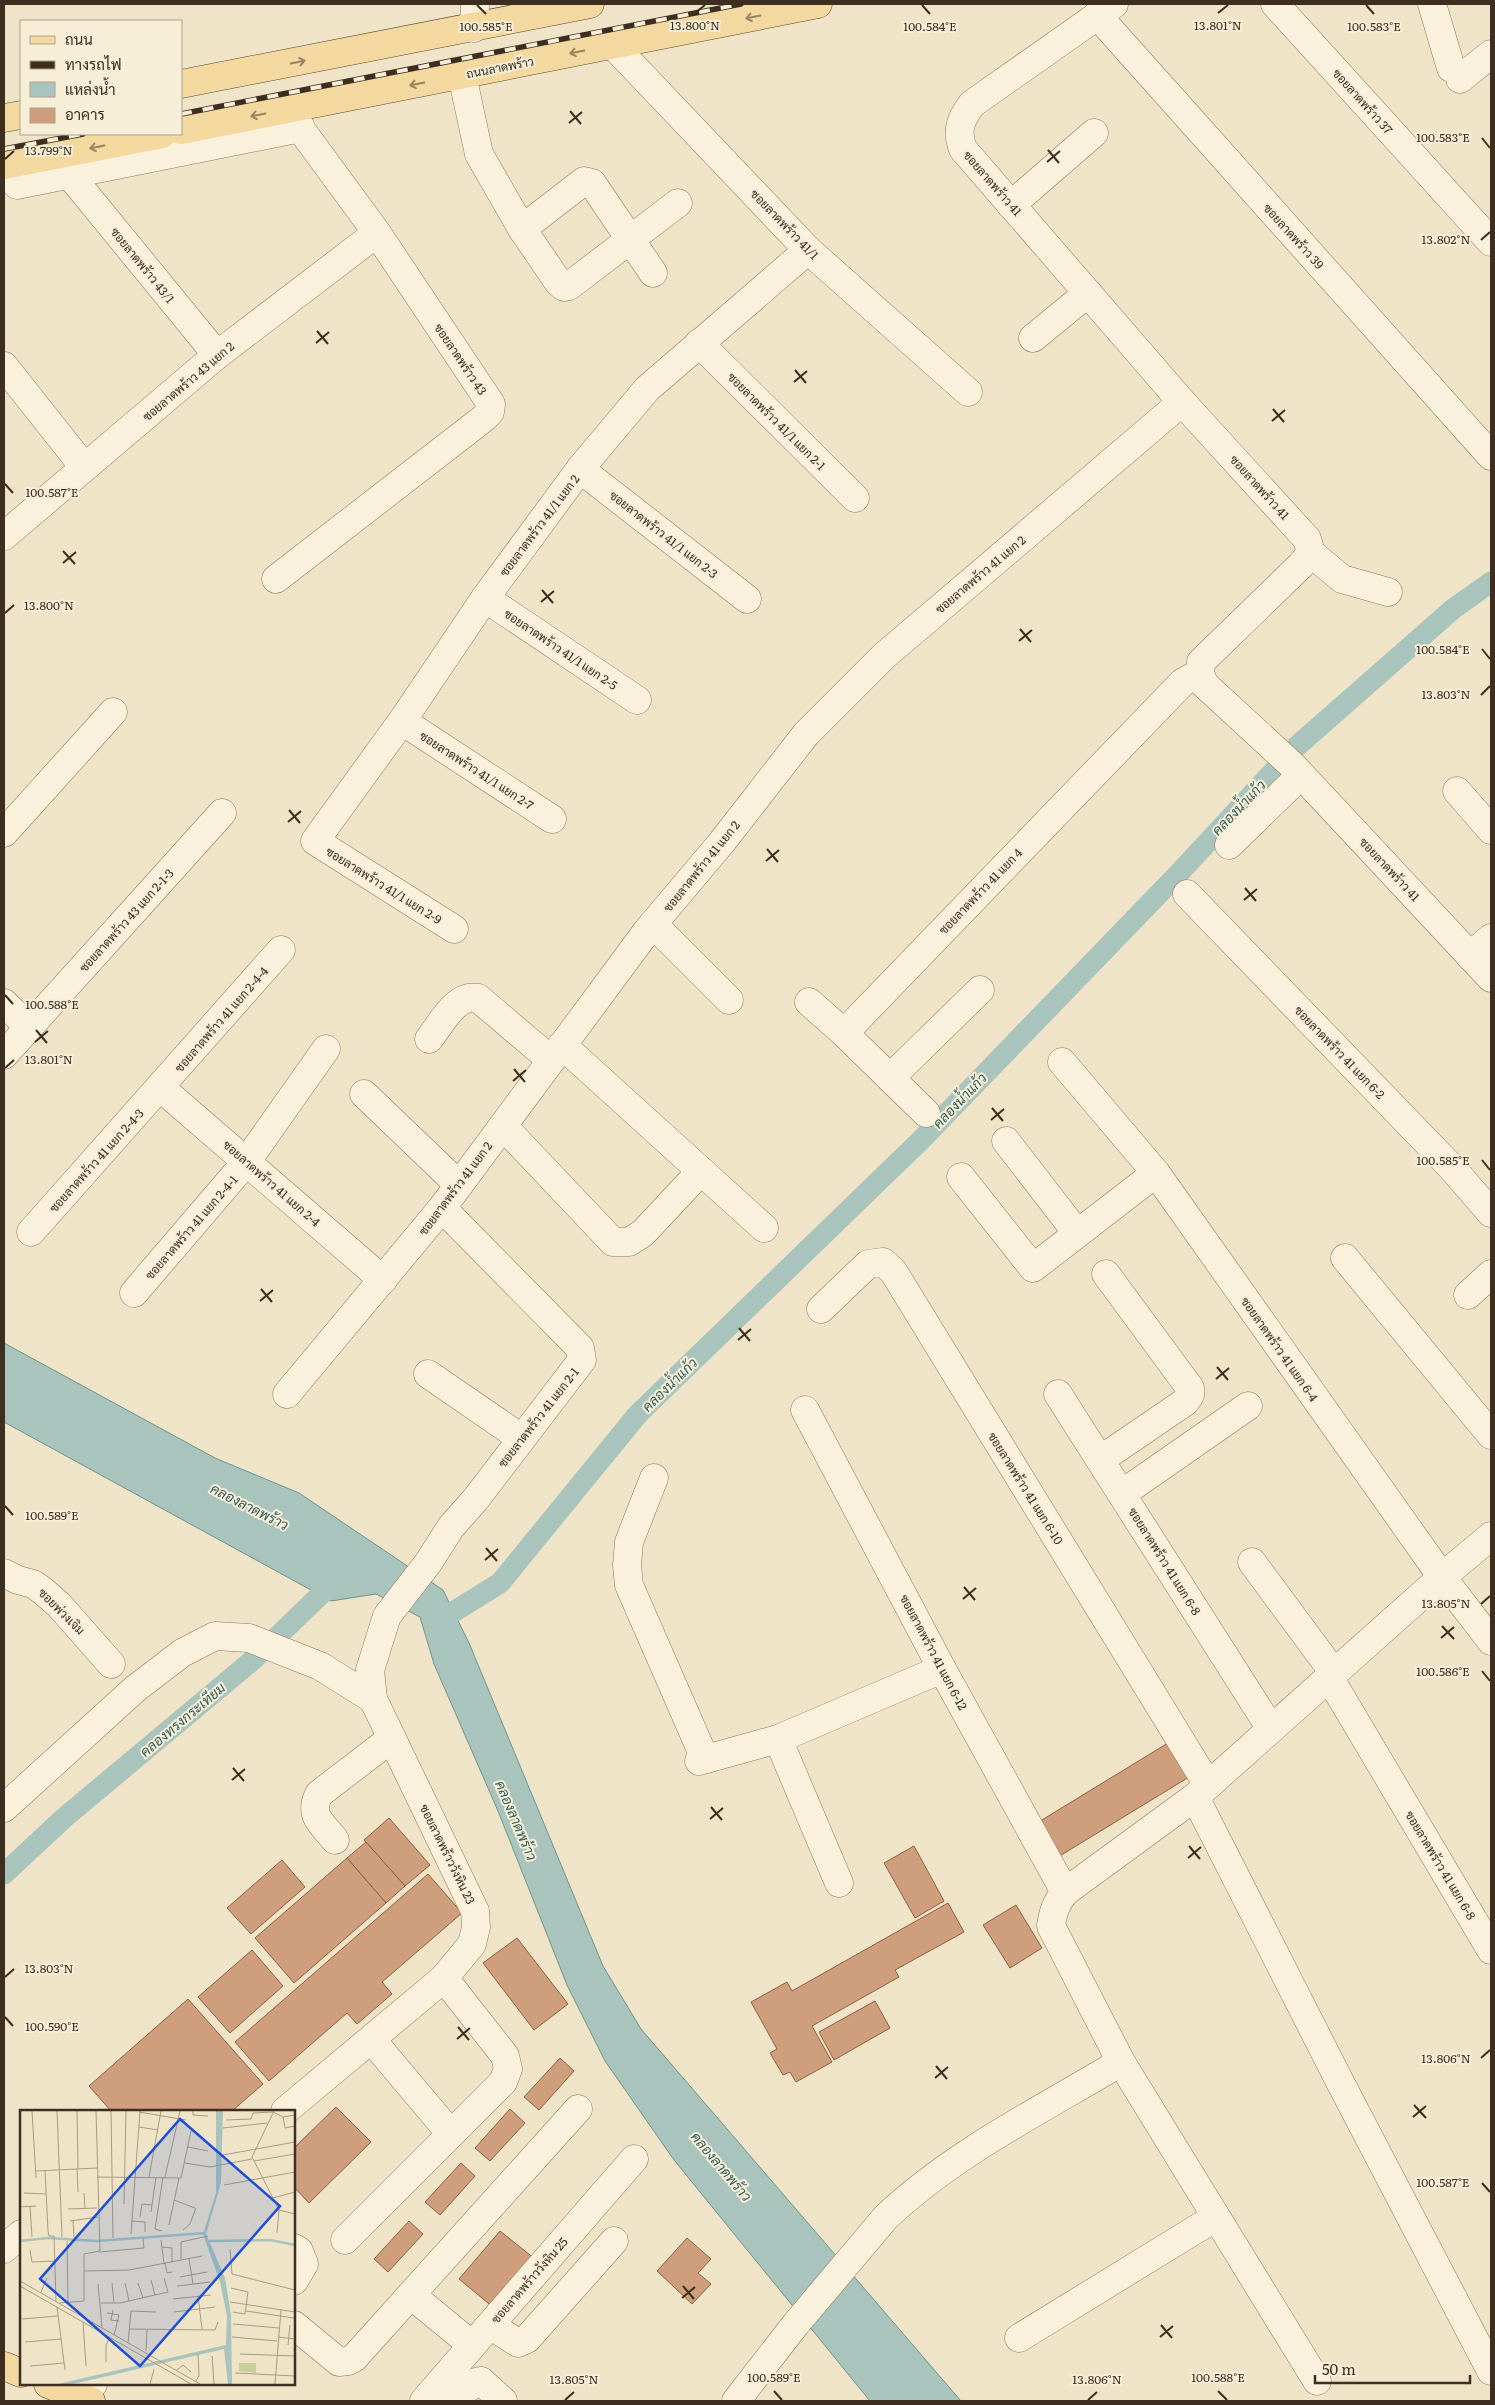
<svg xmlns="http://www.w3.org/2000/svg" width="1495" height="2405" viewBox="0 0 1495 2405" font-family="Literata,Sarabun,serif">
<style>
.water{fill:#a9c4bc;stroke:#6f938a}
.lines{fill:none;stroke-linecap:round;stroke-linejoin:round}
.canal{stroke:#a9c4bc;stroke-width:21}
.building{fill:#cf9f7d;stroke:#8d5f41}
.minor-casing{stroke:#8d765c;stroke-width:29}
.major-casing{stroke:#5b4430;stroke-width:29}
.minor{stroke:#faf1dc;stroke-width:28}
.major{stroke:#f3d9a0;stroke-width:28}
.rail-casing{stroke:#3d2e20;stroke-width:5.5}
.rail{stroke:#f7eed8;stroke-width:4;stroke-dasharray:11;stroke-linecap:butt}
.oneway{stroke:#988460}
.ticks{fill:none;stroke:#3d2e20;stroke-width:2}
.labels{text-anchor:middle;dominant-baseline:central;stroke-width:4;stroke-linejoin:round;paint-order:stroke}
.street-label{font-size:12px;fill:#3d2e20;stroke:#f7eed8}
.water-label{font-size:14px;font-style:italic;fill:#2f5d5a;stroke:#f7eed8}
.inset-river{fill:none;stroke:#a9c4bc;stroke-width:2.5}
.inset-road{fill:none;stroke:#a89b85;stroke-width:1}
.view{fill:#1d4ed8;fill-opacity:0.15;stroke:#1d4ed8;stroke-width:2.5}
.inset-edge{fill:none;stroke:#3d2e20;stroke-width:2.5}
.ticks-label{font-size:12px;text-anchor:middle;fill:#3d2e20;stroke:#f7eed8;stroke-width:4;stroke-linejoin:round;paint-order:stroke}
</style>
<rect width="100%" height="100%" fill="#f0e4c8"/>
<polygon class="water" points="4,1343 215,1458 299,1493 443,1590 469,1643 603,1966 641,2029 961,2401 870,2401 674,2160 605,2061 567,1985 498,1811 434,1664 420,1617 376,1594 331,1601 4,1422"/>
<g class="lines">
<g class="canal">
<polyline points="434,1624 500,1583 638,1414 921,1140 1181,871 1296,747 1453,609 1491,582"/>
<polyline points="4,1874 64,1818 254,1659 340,1576"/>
</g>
</g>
<g class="building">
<polygon points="1168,1743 1189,1777 1058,1857 1037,1823"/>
<polygon points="389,1818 430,1865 405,1886 364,1840"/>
<polygon points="366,1842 405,1886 386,1903 347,1858"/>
<polygon points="914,1846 944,1901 915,1918 884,1863"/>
<polygon points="347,1858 386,1903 294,1983 255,1938"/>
<polygon points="282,1860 305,1887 251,1934 227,1908"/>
<polygon points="428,1874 462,1913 382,1982 392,1994 357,2024 347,2013 269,2081 235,2042"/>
<polygon points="948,1903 964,1932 895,1970 899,1977 812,2026 832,2062 796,2082 790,2072 783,2075 770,2053 777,2049 751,2002 787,1982 792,1991"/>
<polygon points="1016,1905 1042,1948 1010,1968 983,1925"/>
<polygon points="517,1938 568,2004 534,2030 483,1963"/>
<polygon points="252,1950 283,1986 230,2033 198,1997"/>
<polygon points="188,1999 263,2084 232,2111 111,2111 89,2086"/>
<polygon points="875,2001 890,2028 834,2060 819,2032"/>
<polygon points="560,2058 574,2071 539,2110 524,2097"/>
<polygon points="336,2107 371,2142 309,2203 294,2187 294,2148"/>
<polygon points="510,2109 525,2123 490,2161 475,2148"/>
<polygon points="461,2163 475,2176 440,2215 425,2202"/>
<polygon points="409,2221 423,2234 388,2272 374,2259"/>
<polygon points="500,2231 535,2259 494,2308 459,2279"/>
<polygon points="687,2238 711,2259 698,2273 711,2284 692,2304 657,2271"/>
</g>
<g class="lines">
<defs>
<g id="minor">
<path d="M1114,4l-142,100c-12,16 -16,27 -9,45l219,253 125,137 4,14 -10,12 -100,97 -1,11 4,11 89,82 198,212"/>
<polyline points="1275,4 1491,242"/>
<polyline points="1432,4 1451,68"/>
<polyline points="1097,15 1491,456"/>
<polyline points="474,28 475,4"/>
<polyline points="613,45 808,250 968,392"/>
<polyline points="462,75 479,154 522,229 559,283 564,287 569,286 678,203"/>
<polyline points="1460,79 1491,54"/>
<polyline points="69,174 217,355"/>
<polyline points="17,185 301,128"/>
<polyline points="1011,205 1094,133"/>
<polyline points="522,229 584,181 592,183 653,273"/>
<polyline points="1033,338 1088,293"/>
<polyline points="699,343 855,498"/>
<polyline points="4,366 84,467"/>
<polyline points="580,469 747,599"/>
<polyline points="4,536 217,355 377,233"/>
<polyline points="1311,553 1342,579 1388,592"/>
<polyline points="276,579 484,418 490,412 491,404 377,233 286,109"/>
<polyline points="485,598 637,700"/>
<polyline points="402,721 552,819"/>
<polyline points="1457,791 1491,830"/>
<polyline points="4,833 113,712"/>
<polyline points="1229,845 1301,775"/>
<polyline points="1187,894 1452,1168 1491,1213"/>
<polyline points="653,924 729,1000"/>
<polyline points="454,929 315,841 402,721 485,598 580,469 647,389 808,250"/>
<polyline points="1470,956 1491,938"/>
<polyline points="809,1002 844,1033"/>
<polyline points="4,1003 29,1027"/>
<path d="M429,1039c12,-15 27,-46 49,-41l73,62"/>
<polyline points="562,1045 764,1228"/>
<polyline points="4,1055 222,813"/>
<polyline points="1062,1062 1156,1173 1442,1577 1491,1641"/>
<polyline points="890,1078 980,990"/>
<polyline points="161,1088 383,1280"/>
<polyline points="364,1094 459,1185"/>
<polyline points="926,1113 844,1033 1183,682 1200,673"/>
<polyline points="503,1126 613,1242 629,1242 643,1233 701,1171"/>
<polyline points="1006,1141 1077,1233"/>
<polyline points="961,1177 1033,1268 1156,1173"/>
<polyline points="31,1232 281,950"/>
<polyline points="1345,1258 1491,1435"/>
<polyline points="134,1293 247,1161 326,1049"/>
<polyline points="1468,1295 1491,1274"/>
<polyline points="821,1309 868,1264 883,1262 893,1271 1208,1785"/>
<polyline points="428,1374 521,1438"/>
<polyline points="287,1394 442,1208 647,931 722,842 806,734 884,656 1182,402"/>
<polyline points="1058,1394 1271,1729"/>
<polyline points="805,1410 942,1669 1065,1892"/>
<polyline points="1100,1460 1185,1402 1190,1395 1190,1388 1106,1274"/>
<polyline points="654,1478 629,1542 627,1565 629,1585 705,1759"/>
<polyline points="1123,1493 1248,1406"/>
<polyline points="1252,1562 1334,1673"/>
<polyline points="4,1573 18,1580 33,1584 43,1591 59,1605 111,1664"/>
<polyline points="1329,1677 1491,1950"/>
<polyline points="778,1739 839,1883"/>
<polyline points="699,1761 778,1739 942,1669"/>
<polyline points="1195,1797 1339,2080 1491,2371"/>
<polyline points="4,1808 135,1689 182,1653 215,1636 249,1638 320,1666 373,1699"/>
<path d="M335,1840c-13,-17 -27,-24 -16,-46l73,-56"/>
<polyline points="371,2039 451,2134"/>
<polyline points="285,2111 444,1978 472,1944 476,1927 475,1911 373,1699 370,1670 387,1616 428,1563 451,1527 475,1500 582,1360 580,1348 442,1208"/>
<polyline points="345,2240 503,2082 508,2069 505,2056 444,1978"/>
<polyline points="294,2248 299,2251 304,2264 294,2281"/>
<polyline points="4,2249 21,2234"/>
<polyline points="411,2295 472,2345"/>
<polyline points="294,2325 339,2362 348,2361 354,2358 578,2109"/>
<polyline points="490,2325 518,2343 527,2339 614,2241"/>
<polyline points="1019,2338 1216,2217"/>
<path d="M1317,2381l-196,-319 -70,-136c2,-14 5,-23 14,-34l130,-95 247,-220 49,-41"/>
<polyline points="81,2397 93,2384"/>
<polyline points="424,2401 634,2159"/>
<path d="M456,2401c8,-8 14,-19 25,-20l22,20"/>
<path d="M736,2401l59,-76 91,-108c68,-64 155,-107 235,-155"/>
</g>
<g id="major">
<polyline points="181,84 590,4"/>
<polyline points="4,118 21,115"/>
<polyline points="181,130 818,4"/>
<polyline points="4,165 162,134"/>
<polyline points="4,2366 21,2373"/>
<polyline points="48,2384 91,2401"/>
</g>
</defs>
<use href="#minor" class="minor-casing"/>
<use href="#major" class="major-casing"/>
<use href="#minor" class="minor"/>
<use href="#major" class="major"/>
<defs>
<g id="rail">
<polyline points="181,114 741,4"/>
<polyline points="4,149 83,134"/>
</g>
</defs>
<use href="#rail" class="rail-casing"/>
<use href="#rail" class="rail"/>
</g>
<defs><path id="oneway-shaft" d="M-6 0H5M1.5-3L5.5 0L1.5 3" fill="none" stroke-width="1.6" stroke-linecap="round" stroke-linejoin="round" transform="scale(1.25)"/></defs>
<g class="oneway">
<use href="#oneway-shaft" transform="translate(753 17) rotate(169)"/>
<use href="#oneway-shaft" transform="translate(577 52) rotate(169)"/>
<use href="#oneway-shaft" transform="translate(298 62) rotate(-11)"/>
<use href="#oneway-shaft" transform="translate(417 84) rotate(169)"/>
<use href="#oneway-shaft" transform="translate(258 115) rotate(169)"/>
<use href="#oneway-shaft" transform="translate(97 147) rotate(169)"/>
</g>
<path class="ticks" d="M477,5l9,9M922,5l8,9M1366,5l8,9M695,13l10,-8M1218,13l10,-8M570,111l11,13M569,123l13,-11M1482,138l8,10M1048,150l11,13M5,159l9,-8M1047,162l13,-11M1481,240l9,-8M317,331l11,13M316,343l13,-11M795,370l11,13M794,382l13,-11M1273,409l11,13M1272,421l13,-11M5,484l8,9M63,551l12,13M63,563l13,-11M542,590l11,13M541,602l13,-11M5,613l9,-8M1020,629l11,13M1019,641l13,-11M1482,649l8,10M1481,695l9,-9M289,810l11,13M288,822l13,-11M767,849l11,13M766,861l13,-11M1245,888l11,13M1244,900l13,-11M5,995l8,9M36,1030l11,13M35,1042l13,-11M5,1068l9,-8M514,1069l11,13M513,1081l13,-11M992,1108l11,13M991,1120l13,-11M1482,1160l8,10M261,1289l11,13M260,1301l13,-11M739,1328l11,13M738,1340l13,-11M1217,1367l11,13M1216,1379l13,-11M5,1506l8,9M486,1548l11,13M485,1560l13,-11M964,1587l11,13M963,1599l13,-11M1481,1604l9,-8M1442,1626l12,13M1441,1638l13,-11M1482,1671l8,10M233,1768l11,13M232,1780l13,-11M711,1807l11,13M710,1819l13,-11M1189,1846l11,13M1188,1858l13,-11M5,1977l9,-8M5,2017l8,9M458,2027l11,13M457,2039l13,-11M1481,2058l9,-8M936,2066l11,13M935,2078l13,-11M1414,2105l12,13M1413,2117l13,-11M1482,2183l8,9M683,2286l11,13M682,2298l13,-11M1161,2325l11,13M1160,2337l13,-11M774,2391l8,9M1218,2391l9,9M565,2400l9,-8M1088,2400l9,-8"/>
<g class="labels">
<g class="street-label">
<text transform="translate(500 67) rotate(-11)">ถนนลาดพร้าว</text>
<text transform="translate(1363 101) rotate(48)">ซอยลาดพร้าว 37</text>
<text transform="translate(993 183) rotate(49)">ซอยลาดพร้าว 41</text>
<text transform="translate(785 224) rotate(46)">ซอยลาดพร้าว 41/1</text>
<text transform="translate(1294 236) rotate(48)">ซอยลาดพร้าว 39</text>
<text transform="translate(143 265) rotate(51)">ซอยลาดพร้าว 43/1</text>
<text transform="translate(461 359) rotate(56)">ซอยลาดพร้าว 43</text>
<text transform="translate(188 381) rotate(-40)">ซอยลาดพร้าว 43 แยก 2</text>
<text transform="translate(777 421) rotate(45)">ซอยลาดพร้าว 41/1 แยก 2-1</text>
<text transform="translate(1260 487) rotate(48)">ซอยลาดพร้าว 41</text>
<text transform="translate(539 525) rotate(-53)">ซอยลาดพร้าว 41/1 แยก 2</text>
<text transform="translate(664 534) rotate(38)">ซอยลาดพร้าว 41/1 แยก 2-3</text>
<text transform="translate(980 574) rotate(-40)">ซอยลาดพร้าว 41 แยก 2</text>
<text transform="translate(561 649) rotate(34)">ซอยลาดพร้าว 41/1 แยก 2-5</text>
<text transform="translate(477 770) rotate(33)">ซอยลาดพร้าว 41/1 แยก 2-7</text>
<text transform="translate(701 866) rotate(-51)">ซอยลาดพร้าว 41 แยก 2</text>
<text transform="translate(1390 869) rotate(47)">ซอยลาดพร้าว 41</text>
<text transform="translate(384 885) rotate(32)">ซอยลาดพร้าว 41/1 แยก 2-9</text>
<text transform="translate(980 891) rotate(-46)">ซอยลาดพร้าว 41 แยก 4</text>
<text transform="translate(126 920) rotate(-48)">ซอยลาดพร้าว 43 แยก 2-1-3</text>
<text transform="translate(221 1019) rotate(-49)">ซอยลาดพร้าว 41 แยก 2-4-4</text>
<text transform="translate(1340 1052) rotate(46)">ซอยลาดพร้าว 41 แยก 6-2</text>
<text transform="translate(96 1160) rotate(-48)">ซอยลาดพร้าว 41 แยก 2-4-3</text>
<text transform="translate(272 1183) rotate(41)">ซอยลาดพร้าว 41 แยก 2-4</text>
<text transform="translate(455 1188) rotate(-53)">ซอยลาดพร้าว 41 แยก 2</text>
<text transform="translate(191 1227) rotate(-49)">ซอยลาดพร้าว 41 แยก 2-4-1</text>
<text transform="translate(1280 1349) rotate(55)">ซอยลาดพร้าว 41 แยก 6-4</text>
<text transform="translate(538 1417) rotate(-52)">ซอยลาดพร้าว 41 แยก 2-1</text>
<text transform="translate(1026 1488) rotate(58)">ซอยลาดพร้าว 41 แยก 6-10</text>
<text transform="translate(1165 1561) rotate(58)">ซอยลาดพร้าว 41 แยก 6-8</text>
<text transform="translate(62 1611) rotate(45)">ซอยพ่วงเจิม</text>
<text transform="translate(934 1652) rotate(62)">ซอยลาดพร้าว 41 แยก 6-12</text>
<text transform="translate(448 1854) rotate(64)">ซอยลาดพร้าววังหิน 23</text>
<text transform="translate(1441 1865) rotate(59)">ซอยลาดพร้าว 41 แยก 6-8</text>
<text transform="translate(529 2280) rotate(-49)">ซอยลาดพร้าววังหิน 25</text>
</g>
<g class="water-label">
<text transform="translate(1238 807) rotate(-46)">คลองน้ำแก้ว</text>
<text transform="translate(959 1100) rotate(-46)">คลองน้ำแก้ว</text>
<text transform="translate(669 1384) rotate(-44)">คลองน้ำแก้ว</text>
<text transform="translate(250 1506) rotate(27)">คลองลาดพร้าว</text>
<text transform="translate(182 1719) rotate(-40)">คลองทรงกระเทียม</text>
<text transform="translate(517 1820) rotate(67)">คลองลาดพร้าว</text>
<text transform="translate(722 2166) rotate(50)">คลองลาดพร้าว</text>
</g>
</g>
<g transform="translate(20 2110)">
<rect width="275" height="275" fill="#f0e4c8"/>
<path d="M219,253h17v10l-20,-2h3z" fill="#c9cf9b"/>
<path d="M196,1h7l-2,72 -15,51 19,44 6,37 1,69h-4l-4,-35 -151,35h-15l168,-39 1,-29 -7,-34 -17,-48 13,-41z" fill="#a9c4bc"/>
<path class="inset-river" d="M0,131l28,-3 49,3 109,-8M189,131l61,-1 25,5"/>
<path class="inset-road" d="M12,1l4,67M37,1l5,126M57,1l1,57M91,1l2,127M173,1v4l15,1M254,1l-22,46 27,53 16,4M119,2l47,8M263,7l2,11 10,-2M206,10l25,-1 2,-6 20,-1 10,5 12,-2M119,17l19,3M203,18l44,-5M168,37l20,4M203,45l72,-13M234,51l41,-7M165,53l25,4 42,-8M57,58l1,24M25,60l3,61 1,5h5l2,65M16,61l61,-3M77,67l84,1 10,-47M129,67l12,-66M145,67l15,-66M204,75l71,-13M4,83l22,1M64,83l1,16M253,88l22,-6M154,90l21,8M104,94l2,-93M10,96l2,31M0,97l16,-1M48,99l29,-1M131,102l5,-35M120,107l2,-13 10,1M50,111l28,-4M53,111l1,16M111,111l14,1v10M149,115l10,-47M163,120l7,-6 6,-16M142,121l-7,-2 8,-52M257,123l2,-23M111,124l9,-123M141,130l3,24M47,131l1,61M142,137l10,1v14M210,139l2,25 63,16M10,140l2,12 23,-1M79,142l45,-4 -1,-10M169,149l4,25M161,150v-18l27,-6M145,153l2,10 5,-1M65,161l44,-1 73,-14M160,167l27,-5M131,170l4,15M0,171l180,103M92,173l2,20M105,173l4,18M118,173l5,15M78,174l4,43M0,176l171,98M157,176l33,-4M211,178l17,4 -3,22 -12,-2M21,182l6,-14M178,186l4,33M153,189l38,-4M210,192l65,10M39,193l25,-2v-47l16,-3 -4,-140M81,193h19l48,-11 -4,-14M37,197l8,63M93,200l-2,10 8,1M226,201l48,7M154,202l41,-5M87,203l12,2 -5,20M2,209l36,-3M63,212l3,44M213,214l46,4M109,219l86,1 3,-8M212,227l45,4M258,227l17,2M5,232l36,-3M108,233l3,-32 25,1M268,235l2,-20M126,241l1,-21M220,244l55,2M192,246l2,28M86,252v-17l4,-8M10,256l34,-3M157,260l6,-5 8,7M215,263l60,3M176,271l3,-5 -1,-22M130,274l4,-15M255,274l6,-74"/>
<path class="view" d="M160,9l100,87 -140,160 -100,-87z"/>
<rect width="275" height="275" class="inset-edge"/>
</g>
<g class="ticks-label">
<text x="695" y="30">13.800°N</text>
<text x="1218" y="30">13.801°N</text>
<text x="930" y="31">100.584°E</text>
<text x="486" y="31">100.585°E</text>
<text x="1374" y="31">100.583°E</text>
<text x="1443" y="142">100.583°E</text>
<text x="49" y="155">13.799°N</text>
<text x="1446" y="244">13.802°N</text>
<text x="52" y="497">100.587°E</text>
<text x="49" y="610">13.800°N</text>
<text x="1443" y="654">100.584°E</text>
<text x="1446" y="699">13.803°N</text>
<text x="52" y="1009">100.588°E</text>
<text x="49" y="1064">13.801°N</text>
<text x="1443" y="1165">100.585°E</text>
<text x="52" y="1520">100.589°E</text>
<text x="1446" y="1608">13.805°N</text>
<text x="1443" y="1676">100.586°E</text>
<text x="49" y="1973">13.803°N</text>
<text x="52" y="2031">100.590°E</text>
<text x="1446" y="2063">13.806°N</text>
<text x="1443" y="2187">100.587°E</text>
<text x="774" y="2382">100.589°E</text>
<text x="1218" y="2382">100.588°E</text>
<text x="574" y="2384">13.805°N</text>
<text x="1097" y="2384">13.806°N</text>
</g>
<rect width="1495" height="2405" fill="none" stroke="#3d2e20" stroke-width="10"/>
<rect x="20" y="20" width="162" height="115" fill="#f7eed8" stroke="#ada18e"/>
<rect x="30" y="36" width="25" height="8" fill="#f3d9a0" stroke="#ada18e"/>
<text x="65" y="45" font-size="15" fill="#3d2e20">ถนน</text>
<rect x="30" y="61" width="25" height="8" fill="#3d2e20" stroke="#ada18e"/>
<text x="65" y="70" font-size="15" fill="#3d2e20">ทางรถไฟ</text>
<rect x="30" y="82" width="25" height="15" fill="#a9c4bc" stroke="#ada18e"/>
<text x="65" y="95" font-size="15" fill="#3d2e20">แหล่งน้ำ</text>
<rect x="30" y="108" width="25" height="15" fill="#cf9f7d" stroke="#ada18e"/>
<text x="65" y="120" font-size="15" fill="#3d2e20">อาคาร</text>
<path d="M1315 2375v8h155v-8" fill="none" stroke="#3d2e20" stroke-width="2.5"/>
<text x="1322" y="2375" font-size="15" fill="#3d2e20" stroke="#f7eed8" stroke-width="4" paint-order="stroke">50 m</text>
</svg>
